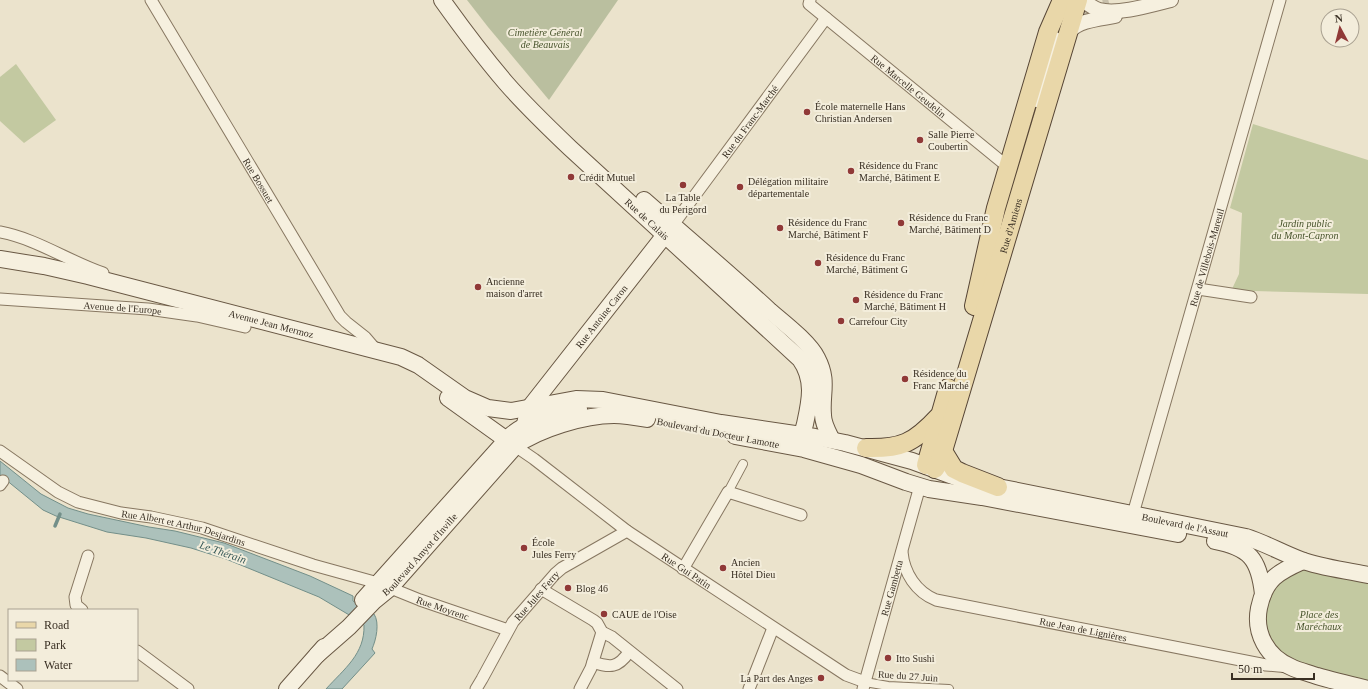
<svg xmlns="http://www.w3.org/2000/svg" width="1368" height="689" viewBox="0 0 1368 689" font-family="Georgia,serif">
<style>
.green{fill:#c3c9a1}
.cemetery{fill:#babf9f}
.water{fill:#acc1bb;stroke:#738f89}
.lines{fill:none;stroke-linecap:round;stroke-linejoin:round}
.stream{stroke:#738f89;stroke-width:3.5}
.tertiary-tunnel{stroke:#c7bfaa;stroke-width:14;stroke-dasharray:14 7;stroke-linecap:butt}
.pedestrian-casing{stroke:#877761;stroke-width:10}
.minor-casing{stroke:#877761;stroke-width:13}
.tertiary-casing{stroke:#877761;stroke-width:16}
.secondary-casing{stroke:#695844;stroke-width:18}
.primary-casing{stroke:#564535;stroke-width:20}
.pedestrian{stroke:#f6f0df;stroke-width:8}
.minor{stroke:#f6f0df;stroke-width:11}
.tertiary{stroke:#f6f0df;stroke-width:14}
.secondary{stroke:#f6f0df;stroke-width:16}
.primary{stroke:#e9d7a9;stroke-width:18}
.poi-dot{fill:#903937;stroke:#f3eddb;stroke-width:1.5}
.labels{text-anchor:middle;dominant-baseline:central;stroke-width:4;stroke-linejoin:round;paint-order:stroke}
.park-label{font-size:10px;font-style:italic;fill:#48542c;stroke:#f3eddb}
.street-label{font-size:10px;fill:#392f23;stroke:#f3eddb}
.poi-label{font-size:10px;fill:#392f23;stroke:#f3eddb;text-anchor:start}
.water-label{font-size:11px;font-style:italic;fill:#345756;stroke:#f3eddb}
</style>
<rect width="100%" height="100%" fill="#ebe3cc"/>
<g class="green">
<polygon points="16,64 56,120 24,143 0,121 0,77"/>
<polygon points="1253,124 1368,160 1368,294 1254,291 1232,289 1239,274 1242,213 1230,208"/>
<path d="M1311,569l57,12v102c-25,-7 -64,-14 -85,-28 -22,-15 -23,-53 -6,-72 7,-7 23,-13 34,-14z"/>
</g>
<polygon class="cemetery" points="467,0 618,0 549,100 488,27"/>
<path class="water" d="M0,461l41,33 27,14 20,6 61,13 26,4 49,12 86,33 43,20v5l21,13c6,9 2,26 -2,35l3,4 -33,36h-16c18,-20 39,-35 38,-64l-3,-3 -42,-25 -93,-38 -35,-11 -45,-10 -39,-6 -51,-16 -13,-6 -43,-35z"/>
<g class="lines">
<polyline class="stream" points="55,526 60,514"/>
<path class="tertiary-tunnel" d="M1055,39c11,-28 27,-30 54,-36"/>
<defs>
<g id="pedestrian">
<polyline points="728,492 743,464"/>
<polyline points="865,682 888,686 949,689"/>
</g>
<g id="minor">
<path id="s1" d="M151,0l189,316 6,6 19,15 12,14"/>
<path id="s2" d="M810,0l-1,4 199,163"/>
<path id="s3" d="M673,225l153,-207"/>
<path d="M0,232c37,7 68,29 103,41"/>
<polyline points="1198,289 1251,297"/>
<path id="s4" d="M0,299l148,10 49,7 48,11"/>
<path id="s5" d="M515,446l19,13 93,72 219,144 19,7"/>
<path id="s6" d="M0,451l58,41 20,10 43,11 30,4 51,11 111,37 65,18 42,17 88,30"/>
<polyline points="0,485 3,481"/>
<path id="s7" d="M1133,514l147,-514"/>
<path id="s8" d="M902,552c2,21 14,40 34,48l330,65 23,2"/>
<polyline points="683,569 728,492 801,515"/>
<polyline points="541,589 593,620 597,623 602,632 612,637 677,689"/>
<polyline points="82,610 76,605 75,597 88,556"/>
<polyline points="137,651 188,689"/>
<path d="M593,662c17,6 25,6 36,-10"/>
<polyline points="0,676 17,689"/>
<path id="s9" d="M476,689l6,-10 31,-57 42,-48 7,-6 65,-37"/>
<polyline points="580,689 591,668 602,632"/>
<polyline points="749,689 773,628"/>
<path id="s10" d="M863,689l57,-203"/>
</g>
<g id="tertiary">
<path d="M1080,0c7,2 12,8 19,10 19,5 52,-5 72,-10"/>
<path d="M1069,32c10,-12 31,-13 46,-16"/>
<polyline points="1037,100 1055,39"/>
</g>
<g id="secondary">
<path id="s11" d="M442,0c20,28 41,56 64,83 20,23 42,44 64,65l230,211c15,21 10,42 5,65 -2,8 -5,14 -2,21"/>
<path d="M644,200c42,37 85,73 126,111 14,12 39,31 47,47 12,23 4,35 6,57 0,9 5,17 9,25"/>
<path id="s12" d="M0,259l44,7 44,10 313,81 17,8 47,33 23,10 23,3 65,-12 27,1 118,23 94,14 30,6 67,18 57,21 29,5 248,50c19,6 36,16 55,23 21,8 45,10 67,15"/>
<polyline points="448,398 515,446"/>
<polyline points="735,436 804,449 861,465 906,482 929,489 982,497 1178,534"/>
<path d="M515,446c24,-17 69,-31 99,-31 11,0 22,2 33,4"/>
<path d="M1215,541c35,7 44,18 48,53"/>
<path d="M1303,561c-25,11 -38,18 -44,47 -5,25 8,49 32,59 8,4 18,6 26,9 17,5 34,9 51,13"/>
<path d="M363,600l147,-164c19,-16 45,-23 69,-27"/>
<path id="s13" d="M317,655l32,-28 25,-26 16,-13 129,-146c6,-11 6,-24 11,-35l142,-181"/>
<polyline points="287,689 324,647"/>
</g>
<g id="primary">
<polyline points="974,306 996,208 1048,32 1062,0"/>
<path d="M866,448c35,1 48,-5 72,-31"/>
<polyline points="943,451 954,469 962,473 998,487"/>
<polyline points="926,465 948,388"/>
<path id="s14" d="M935,469l5,-8 3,-10 135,-451"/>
</g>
</defs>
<use href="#pedestrian" class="pedestrian-casing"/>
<use href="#minor" class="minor-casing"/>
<use href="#tertiary" class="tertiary-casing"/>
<use href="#secondary" class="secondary-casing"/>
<use href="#primary" class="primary-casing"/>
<use href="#pedestrian" class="pedestrian"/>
<use href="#minor" class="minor"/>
<use href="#tertiary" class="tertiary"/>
<use href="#secondary" class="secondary"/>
<use href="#primary" class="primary"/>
</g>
<g class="poi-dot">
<circle cx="807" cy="112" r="4"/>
<circle cx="920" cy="140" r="4"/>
<circle cx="851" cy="171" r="4"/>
<circle cx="571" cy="177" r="4"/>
<circle cx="683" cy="185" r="4"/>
<circle cx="740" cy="187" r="4"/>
<circle cx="901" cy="223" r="4"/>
<circle cx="780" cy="228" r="4"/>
<circle cx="818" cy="263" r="4"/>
<circle cx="478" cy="287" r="4"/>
<circle cx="856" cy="300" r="4"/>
<circle cx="841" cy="321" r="4"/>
<circle cx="905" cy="379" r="4"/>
<circle cx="524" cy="548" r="4"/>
<circle cx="723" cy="568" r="4"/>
<circle cx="568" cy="588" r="4"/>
<circle cx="604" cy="614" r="4"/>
<circle cx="888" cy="658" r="4"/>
<circle cx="821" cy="678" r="4"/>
</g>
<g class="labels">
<g class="park-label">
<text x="545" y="32">Cimetière Général<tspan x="545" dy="12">de Beauvais</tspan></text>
<text x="1305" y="223">Jardin public<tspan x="1305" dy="12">du Mont-Capron</tspan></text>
<text x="1319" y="614">Place des<tspan x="1319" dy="12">Maréchaux</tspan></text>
</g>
<g class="street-label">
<text stroke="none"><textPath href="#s2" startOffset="133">Rue Marcelle Geudelin</textPath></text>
<text stroke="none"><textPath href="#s3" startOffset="129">Rue du Franc-Marché</textPath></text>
<text stroke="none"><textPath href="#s1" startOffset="210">Rue Bossuet</textPath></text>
<text stroke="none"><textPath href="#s11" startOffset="301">Rue de Calais</textPath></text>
<text stroke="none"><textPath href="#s14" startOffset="255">Rue d'Amiens</textPath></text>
<text stroke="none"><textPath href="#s7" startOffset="267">Rue de Villebois-Mareuil</textPath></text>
<text stroke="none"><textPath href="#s4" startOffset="123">Avenue de l'Europe</textPath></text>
<text stroke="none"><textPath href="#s13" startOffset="446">Rue Antoine Caron</textPath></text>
<text stroke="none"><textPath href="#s12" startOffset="279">Avenue Jean Mermoz</textPath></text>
<text transform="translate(718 433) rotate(11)">Boulevard du Docteur Lamotte</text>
<text stroke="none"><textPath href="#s12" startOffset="1227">Boulevard de l'Assaut</textPath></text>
<text stroke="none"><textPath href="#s6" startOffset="202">Rue Albert et Arthur Desjardins</textPath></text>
<text stroke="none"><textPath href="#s13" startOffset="144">Boulevard Amyot d'Inville</textPath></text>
<text stroke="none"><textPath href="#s5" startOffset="212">Rue Gui Patin</textPath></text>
<text stroke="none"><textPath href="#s10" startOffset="105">Rue Gambetta</textPath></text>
<text stroke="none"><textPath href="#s9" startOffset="112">Rue Jules Ferry</textPath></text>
<text stroke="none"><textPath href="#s6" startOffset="474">Rue Moyrenc</textPath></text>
<text stroke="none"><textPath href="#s8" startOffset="212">Rue Jean de Lignières</textPath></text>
<text transform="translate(908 676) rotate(4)">Rue du 27 Juin</text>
</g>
<g class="poi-label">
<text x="815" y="106">École maternelle Hans<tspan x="815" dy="12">Christian Andersen</tspan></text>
<text x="928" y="134">Salle Pierre<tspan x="928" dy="12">Coubertin</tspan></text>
<text x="859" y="165">Résidence du Franc<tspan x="859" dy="12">Marché, Bâtiment E</tspan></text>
<text x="579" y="177">Crédit Mutuel</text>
<text x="748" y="181">Délégation militaire<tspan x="748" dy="12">départementale</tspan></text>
<text x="683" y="197" text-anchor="middle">La Table<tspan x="683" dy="12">du Perigord</tspan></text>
<text x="909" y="217">Résidence du Franc<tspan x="909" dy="12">Marché, Bâtiment D</tspan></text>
<text x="788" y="222">Résidence du Franc<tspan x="788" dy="12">Marché, Bâtiment F</tspan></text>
<text x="826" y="257">Résidence du Franc<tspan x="826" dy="12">Marché, Bâtiment G</tspan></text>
<text x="486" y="281">Ancienne<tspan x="486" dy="12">maison d'arret</tspan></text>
<text x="864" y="294">Résidence du Franc<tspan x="864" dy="12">Marché, Bâtiment H</tspan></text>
<text x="849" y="321">Carrefour City</text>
<text x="913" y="373">Résidence du<tspan x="913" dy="12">Franc Marché</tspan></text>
<text x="532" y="542">École<tspan x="532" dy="12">Jules Ferry</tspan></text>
<text x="731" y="562">Ancien<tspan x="731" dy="12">Hôtel Dieu</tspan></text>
<text x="576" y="588">Blog 46</text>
<text x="612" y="614">CAUE de l'Oise</text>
<text x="896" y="658">Itto Sushi</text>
<text x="813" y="678" text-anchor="end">La Part des Anges</text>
</g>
<g class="water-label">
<text transform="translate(223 552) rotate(19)">Le Thérain</text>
</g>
</g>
<rect x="8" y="609" width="130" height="72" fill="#f3eddb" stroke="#a9a191"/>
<rect x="16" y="622" width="20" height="6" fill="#e9d7a9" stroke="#a9a191"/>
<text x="44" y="629" font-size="12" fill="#392f23">Road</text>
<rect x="16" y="639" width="20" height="12" fill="#c3c9a1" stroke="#a9a191"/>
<text x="44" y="649" font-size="12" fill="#392f23">Park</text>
<rect x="16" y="659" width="20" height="12" fill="#acc1bb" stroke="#a9a191"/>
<text x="44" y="669" font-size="12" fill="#392f23">Water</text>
<g transform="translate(1340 28) rotate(353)"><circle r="19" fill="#f3eddb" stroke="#a9a191"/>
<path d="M0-3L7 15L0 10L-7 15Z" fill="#903937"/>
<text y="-6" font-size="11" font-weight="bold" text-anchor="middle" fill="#392f23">N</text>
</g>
<path d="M1232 673v6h82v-6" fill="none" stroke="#392f23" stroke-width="2"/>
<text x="1238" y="673" font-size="12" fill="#392f23" stroke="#f3eddb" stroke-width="3" paint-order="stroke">50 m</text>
</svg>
